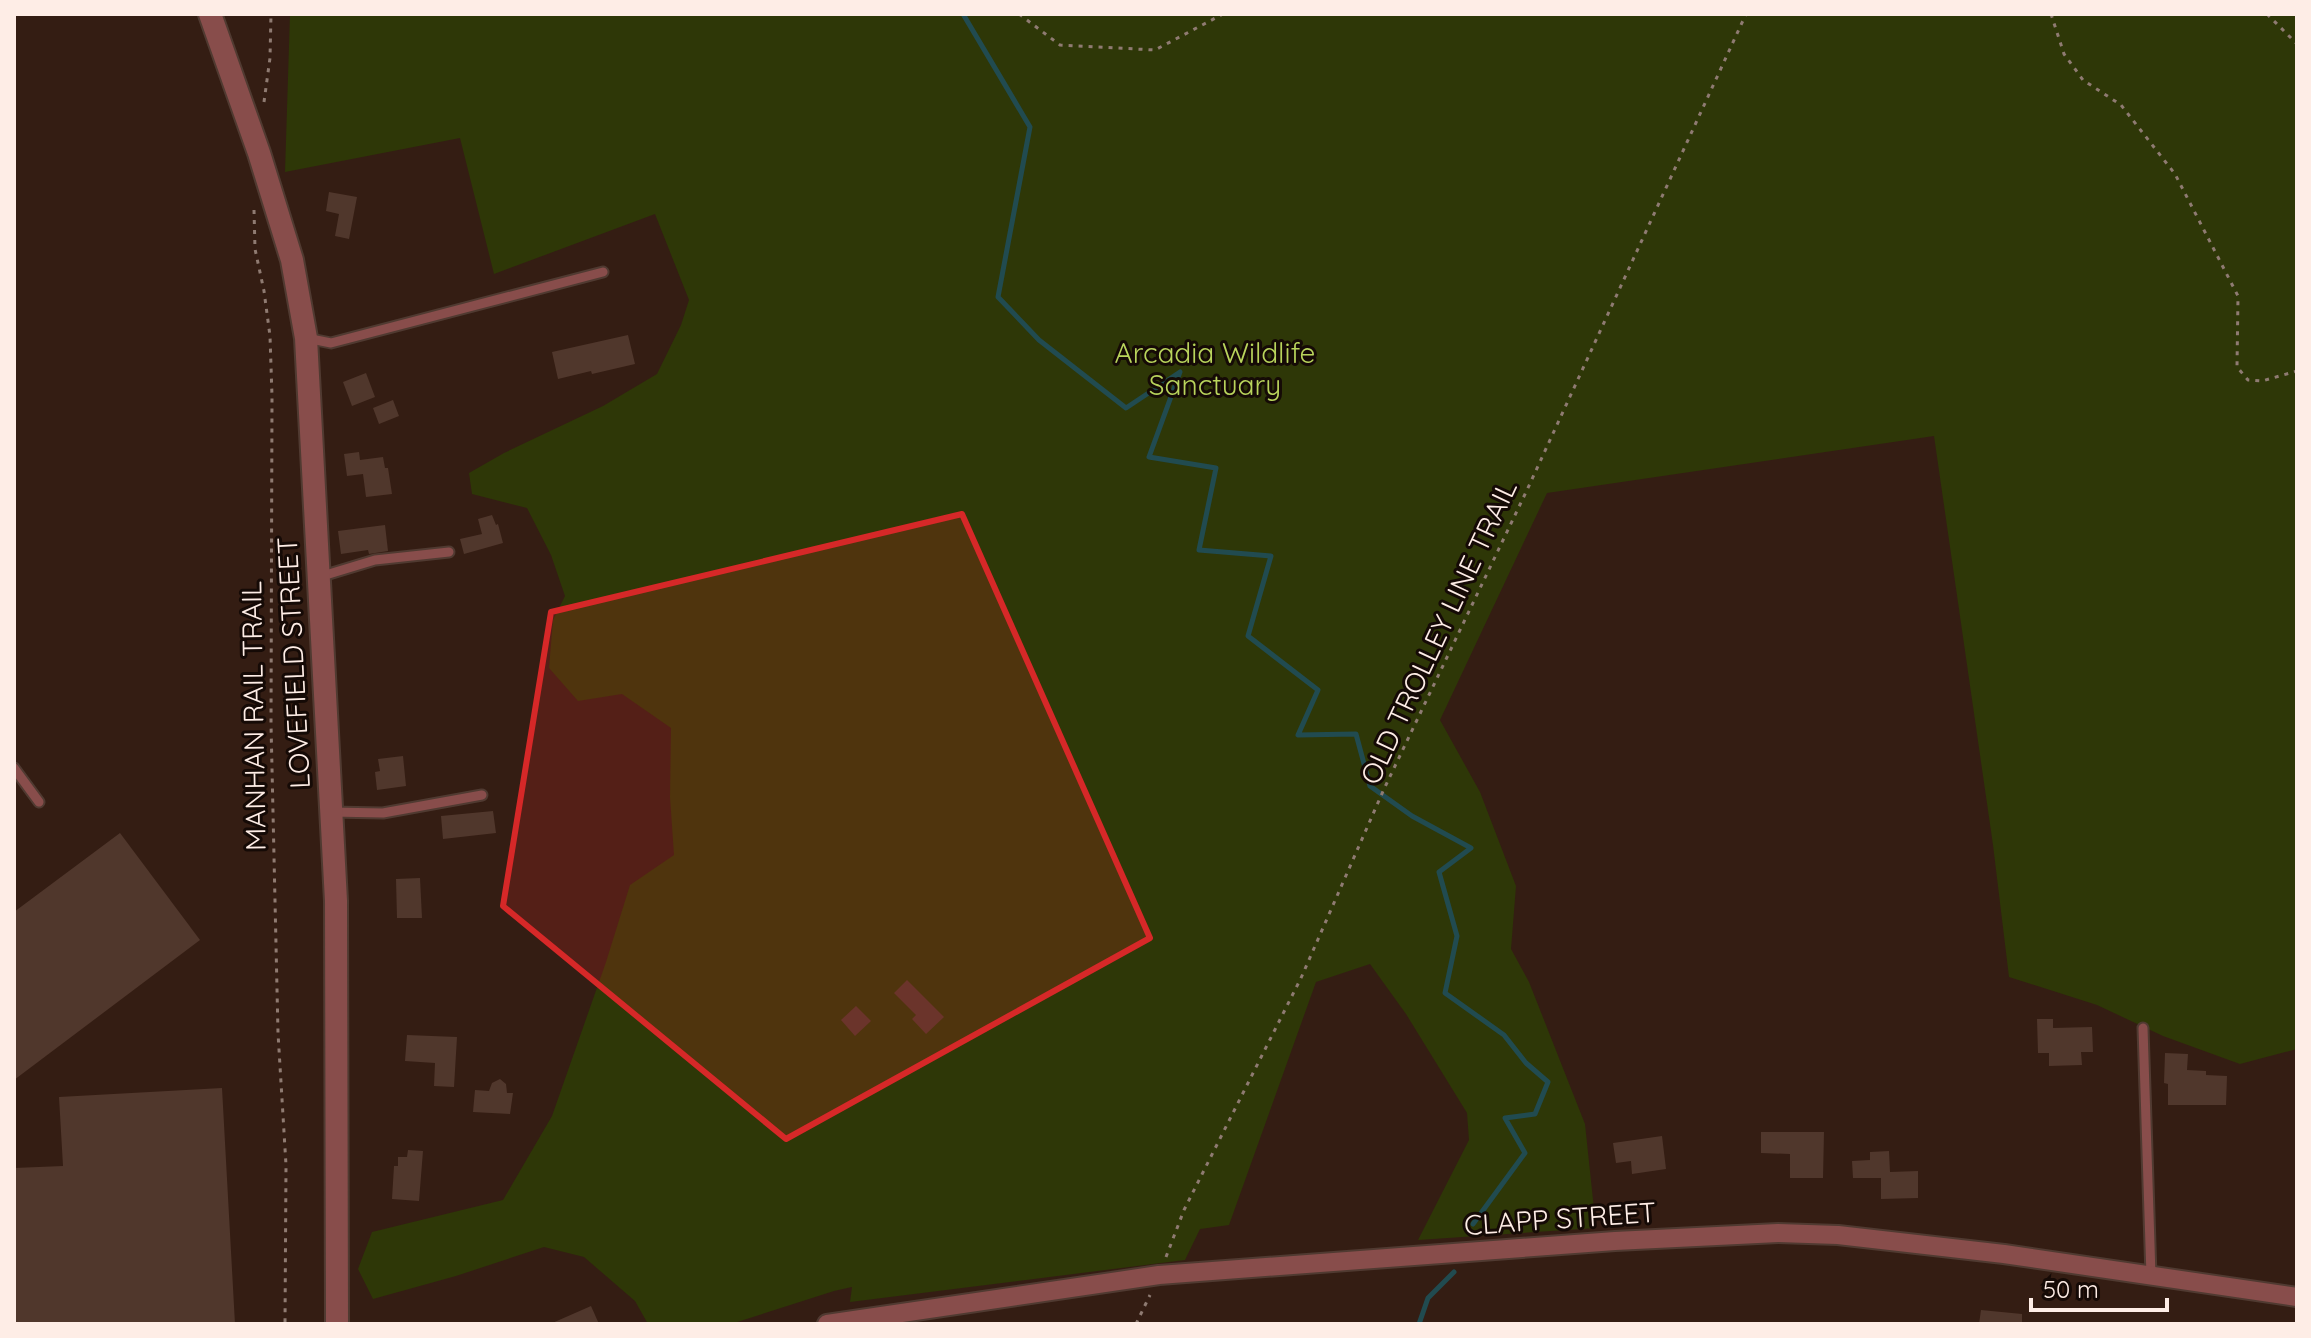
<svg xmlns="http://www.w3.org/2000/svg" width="2311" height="1338" viewBox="0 0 2311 1338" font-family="Quicksand,sans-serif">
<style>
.green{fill:#2e3707}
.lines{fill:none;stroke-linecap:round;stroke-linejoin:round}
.stream{stroke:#214b50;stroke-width:5}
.building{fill:#50372c}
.service-casing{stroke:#503a31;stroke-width:13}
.minor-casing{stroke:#503a31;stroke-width:22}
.tertiary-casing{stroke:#503a31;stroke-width:26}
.path{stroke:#8f7b72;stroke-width:3;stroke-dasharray:4 6;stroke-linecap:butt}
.service{stroke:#884d4b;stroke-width:9}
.minor{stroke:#884d4b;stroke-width:18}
.tertiary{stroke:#884d4b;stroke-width:22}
.marked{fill:#d62828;fill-opacity:0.2;stroke:#d62828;stroke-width:6;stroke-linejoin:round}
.labels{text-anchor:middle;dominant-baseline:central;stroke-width:6;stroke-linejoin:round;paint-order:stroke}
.park-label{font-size:28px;fill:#b9d45c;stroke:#150a06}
.street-label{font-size:28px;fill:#feede6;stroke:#150a06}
</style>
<rect width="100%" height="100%" fill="#341d13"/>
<polygon class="green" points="290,14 2297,14 2297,1049 2240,1064 2163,1036 2097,1005 2009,977 1993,845 1934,436 1547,493 1440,720 1480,792 1516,886 1511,949 1529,982 1585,1124 1596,1228 1418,1240 1469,1140 1467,1113 1406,1014 1370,964 1316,982 1229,1225 1200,1229 1185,1260 850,1302 852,1287 834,1291 731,1324 648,1324 635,1301 584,1257 544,1247 456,1276 373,1299 358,1269 372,1232 503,1200 552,1116 606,962 630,885 674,855 670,797 671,728 622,694 578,701 549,668 553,620 565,596 551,555 527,508 472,494 469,473 504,453 603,406 657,374 681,325 689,300 655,214 494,274 460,138 285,172"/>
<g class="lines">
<g class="stream">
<polyline points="963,14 1030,127 998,297 1039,340 1126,408 1180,372 1149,457 1216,468 1199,550 1271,556 1248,636 1318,690 1298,735 1356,734 1370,786 1412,816 1471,848 1439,872 1457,936 1445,993 1504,1035 1526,1063 1548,1082 1535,1114 1505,1118 1525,1153 1473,1224"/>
<polyline points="1419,1324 1428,1298 1454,1272"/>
</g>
</g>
<g class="building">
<polygon points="329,192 357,197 349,239 335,236 339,214 326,211"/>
<polygon points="628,335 635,364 592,374 591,371 558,379 552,352"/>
<polygon points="366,373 375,397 352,406 343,382"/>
<polygon points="393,400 399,416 379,424 373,408"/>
<polygon points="359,452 360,460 383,457 385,468 388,468 392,494 366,497 363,474 347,476 344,454"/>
<polygon points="492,515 496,525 498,524 503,543 464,554 460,539 482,534 478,519"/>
<polygon points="385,525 388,551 369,554 368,550 341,554 338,531"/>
<polygon points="403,756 406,786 377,790 375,772 380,771 378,759"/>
<polygon points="493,811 496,833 443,839 441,816"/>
<polygon points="120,833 200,940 14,1080 14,912"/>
<polygon points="420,878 422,918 397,918 396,879"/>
<polygon points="907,980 944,1017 926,1034 912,1019 916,1015 894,993"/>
<polygon points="856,1006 871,1021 855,1036 841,1020"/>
<polygon points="2037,1019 2053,1019 2053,1028 2092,1027 2093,1052 2081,1052 2082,1065 2049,1066 2049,1053 2038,1053"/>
<polygon points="407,1035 457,1037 454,1087 434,1086 435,1063 405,1061"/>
<polygon points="2165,1053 2188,1054 2187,1070 2206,1071 2206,1075 2227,1076 2226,1105 2168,1105 2168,1084 2164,1083"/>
<polygon points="500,1079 506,1084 507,1093 513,1093 510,1114 473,1112 475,1090 489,1091 492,1083"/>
<polygon points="222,1088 235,1324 14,1324 14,1168 63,1166 59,1097"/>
<polygon points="1761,1132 1824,1132 1823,1178 1790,1178 1790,1154 1761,1153"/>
<polygon points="1662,1136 1666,1169 1632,1174 1631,1161 1616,1163 1613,1143"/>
<polygon points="408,1150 423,1151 419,1201 392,1199 394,1166 398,1166 398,1157 407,1157"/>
<polygon points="1889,1151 1890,1172 1918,1171 1918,1198 1881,1199 1881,1178 1853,1178 1852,1161 1870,1160 1870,1152"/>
<polygon points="591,1306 599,1324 550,1324"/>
<polygon points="1981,1310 2022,1314 2022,1324 1979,1324"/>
</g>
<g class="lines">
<defs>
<g id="service">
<polyline points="306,338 331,343 603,272"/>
<polyline points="319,577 375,560 449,552"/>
<polyline points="14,768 39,802"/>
<polyline points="331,812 383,813 482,795"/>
<polyline points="2143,1028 2151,1276"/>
</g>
<polyline id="minor" points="827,1324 1159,1275 1615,1241 1778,1233 1838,1235 2004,1254 2297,1297"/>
<polyline id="tertiary" points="210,14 259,153 292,260 306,338 336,901 337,1324"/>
</defs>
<use href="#service" class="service-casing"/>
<use href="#minor" class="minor-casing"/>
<use href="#tertiary" class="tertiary-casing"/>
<g class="path">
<polyline points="1019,14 1060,45 1155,50 1223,14"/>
<polyline points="2051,14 2064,54 2083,80 2121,105 2175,174 2238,296 2237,367 2248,380 2262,381 2297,371"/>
<polyline points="2267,14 2297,44"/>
<polyline points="264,102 270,58 271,14"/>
<polyline points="254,210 255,249 264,291 270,336 272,396 271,724 278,1033 286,1165 285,1324"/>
<polyline points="1166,1257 1184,1210 1301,978 1384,789 1527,490 1746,14"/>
<polyline points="1136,1324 1150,1295"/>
</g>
<use href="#service" class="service"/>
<use href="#minor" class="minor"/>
<use href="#tertiary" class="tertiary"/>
</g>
<path class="marked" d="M962,514l188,424 -364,201 -283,-233 48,-294z"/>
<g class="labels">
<g class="park-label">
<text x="1215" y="352">Arcadia Wildlife<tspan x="1215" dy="32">Sanctuary</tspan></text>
</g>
<g class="street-label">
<text transform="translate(1438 632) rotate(-65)">OLD TROLLEY LINE TRAIL</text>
<text transform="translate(293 663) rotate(-93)">LOVEFIELD STREET</text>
<text transform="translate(253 716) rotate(-91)">MANHAN RAIL TRAIL</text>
<text transform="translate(1560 1218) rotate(-4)">CLAPP STREET</text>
</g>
</g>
<rect width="2311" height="1338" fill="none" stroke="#feede6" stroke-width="32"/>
<path d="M2031 1298v12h136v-12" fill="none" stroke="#feede6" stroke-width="4"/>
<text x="2043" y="1298" font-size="24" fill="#feede6" stroke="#150a06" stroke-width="6" paint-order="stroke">50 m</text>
</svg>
